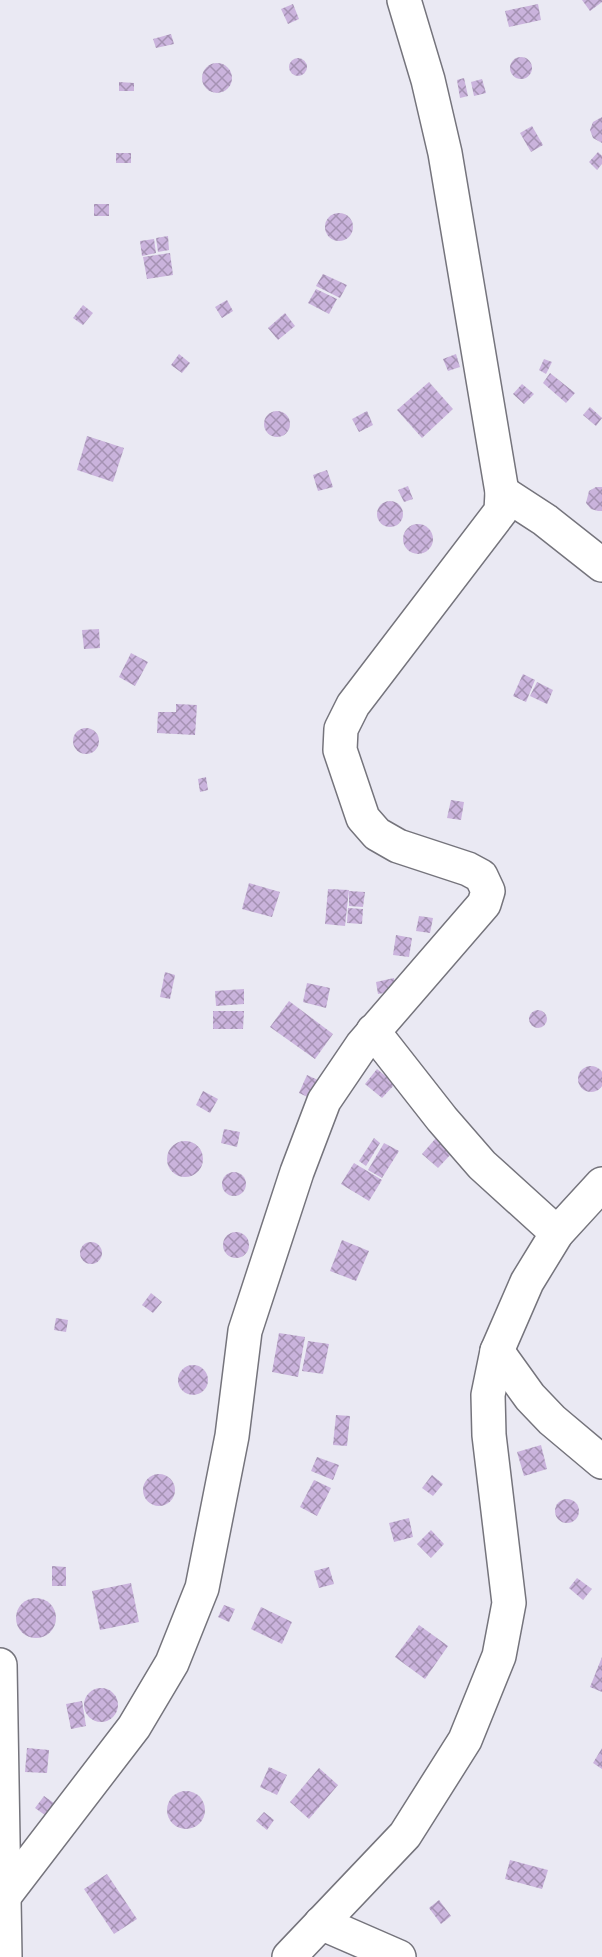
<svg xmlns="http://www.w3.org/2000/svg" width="602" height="1957" viewBox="0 0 602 1957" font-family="Overpass,sans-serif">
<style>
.building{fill:url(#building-cross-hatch)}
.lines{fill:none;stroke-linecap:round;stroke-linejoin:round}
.minor-casing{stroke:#75747c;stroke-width:36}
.minor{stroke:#fff;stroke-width:33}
</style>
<defs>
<pattern id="building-cross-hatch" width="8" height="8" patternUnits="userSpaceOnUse" patternTransform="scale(1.5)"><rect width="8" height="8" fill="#cab3dc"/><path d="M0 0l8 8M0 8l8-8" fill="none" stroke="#a592b3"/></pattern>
</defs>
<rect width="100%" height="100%" fill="#eae9f3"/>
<g class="building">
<polygon points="582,0 602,0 602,2 590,11"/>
<polygon points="293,4 299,19 288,24 281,9"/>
<polygon points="538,4 541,20 509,27 505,11"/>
<polygon points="171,34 174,44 156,48 153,39"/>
<circle cx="521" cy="68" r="11"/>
<circle cx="298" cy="67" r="9"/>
<circle cx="217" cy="78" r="15"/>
<polygon points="464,78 468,96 460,98 457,80"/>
<polygon points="482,79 486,93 474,96 471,82"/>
<polygon points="119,82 134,83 134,91 119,91"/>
<polygon points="602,117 602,143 593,138 590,130 593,122"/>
<polygon points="532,126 543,145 531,152 520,133"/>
<polygon points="598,152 602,156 602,164 597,170 589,162"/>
<rect x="116" y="153" width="15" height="10"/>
<rect x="94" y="204" width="15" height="12"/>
<circle cx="339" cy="227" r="14"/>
<polygon points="168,236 169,250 158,252 156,238"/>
<polygon points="154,239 156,253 142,256 140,241"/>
<polygon points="170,253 173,275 147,279 143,257"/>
<polygon points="323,274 347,285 340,298 316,286"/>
<polygon points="316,289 337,299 329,314 308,303"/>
<polygon points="227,300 233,311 222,318 215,307"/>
<polygon points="83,305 93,313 83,325 73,318"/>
<polygon points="285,313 295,326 278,340 268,328"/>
<polygon points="179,354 190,363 182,373 171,365"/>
<polygon points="456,354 460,367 448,371 443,359"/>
<polygon points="544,359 552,362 546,374 539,370"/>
<polygon points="550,373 575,393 566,403 543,383"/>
<polygon points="429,382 453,409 422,438 397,410"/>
<polygon points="522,384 534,394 524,404 513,394"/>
<polygon points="590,407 602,418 596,426 583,415"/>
<polygon points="367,411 373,425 359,432 352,419"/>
<circle cx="277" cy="424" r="13"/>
<polygon points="87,436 124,448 113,482 77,470"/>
<polygon points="327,470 333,487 318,491 313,475"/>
<polygon points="408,486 413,499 404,502 398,490"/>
<polygon points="596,487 602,487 602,511 598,511 591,509 586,503 589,491"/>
<circle cx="390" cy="514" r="13"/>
<circle cx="418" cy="539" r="15"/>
<polygon points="99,629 100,648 84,649 82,630"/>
<polygon points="131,653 148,662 135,686 119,677"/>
<polygon points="523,674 535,680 526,702 513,696"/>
<polygon points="537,682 553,690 547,704 530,696"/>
<polygon points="176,704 197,705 195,735 157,733 158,712 176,712"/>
<circle cx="86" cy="741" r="13"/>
<polygon points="206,777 208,790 200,792 198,779"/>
<polygon points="451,800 464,802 461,820 447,818"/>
<polygon points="249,883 280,892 272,917 242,909"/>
<polygon points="328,889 349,890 345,926 325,924"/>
<polygon points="349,891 365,892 363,907 349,906"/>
<polygon points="348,908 363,909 362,924 347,923"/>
<polygon points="419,916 433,918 430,933 416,931"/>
<polygon points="396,935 412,938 409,957 393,955"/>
<polygon points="165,972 175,975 170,999 160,997"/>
<polygon points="394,978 396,991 378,994 376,982"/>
<polygon points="307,983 330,988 326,1008 303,1002"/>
<polygon points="244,989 244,1004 216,1006 215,991"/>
<polygon points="289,1001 333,1034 315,1059 270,1027"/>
<circle cx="538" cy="1019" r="9"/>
<polygon points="213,1011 244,1011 243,1029 213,1029"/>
<circle cx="591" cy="1079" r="13"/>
<polygon points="377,1069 395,1084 382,1098 365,1084"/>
<polygon points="307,1075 320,1081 312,1099 299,1093"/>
<polygon points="203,1091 218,1099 210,1113 196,1105"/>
<polygon points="224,1129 240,1132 237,1147 221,1143"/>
<polygon points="374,1138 380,1143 366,1166 359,1161"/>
<polygon points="436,1138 452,1153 438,1168 422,1154"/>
<circle cx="185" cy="1159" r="18"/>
<polygon points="384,1143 399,1151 382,1178 368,1170"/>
<polygon points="354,1163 382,1180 369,1201 341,1184"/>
<circle cx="234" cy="1184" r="12"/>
<circle cx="236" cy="1245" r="13"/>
<polygon points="342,1240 369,1251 356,1281 330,1271"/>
<circle cx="91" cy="1253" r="11"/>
<polygon points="151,1293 162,1302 153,1313 142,1305"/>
<polygon points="56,1318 68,1320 66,1332 54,1330"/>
<polygon points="279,1333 305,1337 298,1377 272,1372"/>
<polygon points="308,1341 329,1344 323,1374 302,1371"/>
<circle cx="193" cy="1380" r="15"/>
<polygon points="336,1415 350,1416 347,1446 333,1445"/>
<polygon points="541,1445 547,1469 524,1476 517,1452"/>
<polygon points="317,1457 339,1465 333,1480 311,1471"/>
<circle cx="159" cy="1490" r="16"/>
<polygon points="432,1475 443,1484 433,1496 422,1488"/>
<polygon points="314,1480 331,1488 317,1516 300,1507"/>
<circle cx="567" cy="1511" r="12"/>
<polygon points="409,1518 413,1537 394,1542 389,1523"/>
<polygon points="431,1530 444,1544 431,1558 417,1544"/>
<polygon points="52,1566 66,1567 66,1586 52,1586"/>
<polygon points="329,1567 334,1584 319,1588 314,1571"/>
<polygon points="577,1578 592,1589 583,1600 569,1588"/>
<polygon points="131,1583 139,1622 100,1630 92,1591"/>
<circle cx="36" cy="1618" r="20"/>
<polygon points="224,1605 235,1609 229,1622 218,1617"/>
<polygon points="261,1607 292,1622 282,1644 251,1629"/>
<polygon points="419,1625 448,1646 425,1679 395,1657"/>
<polygon points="602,1657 602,1692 590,1687"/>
<circle cx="101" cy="1705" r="17"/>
<polygon points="82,1701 86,1726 71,1729 66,1704"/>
<polygon points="27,1748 49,1750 47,1773 25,1772"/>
<polygon points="602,1748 602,1769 593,1763"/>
<polygon points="269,1767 287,1775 277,1795 260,1787"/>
<polygon points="319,1768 338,1785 309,1819 290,1802"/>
<circle cx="186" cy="1810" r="19"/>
<polygon points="44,1796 58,1806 49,1818 35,1808"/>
<polygon points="264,1812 274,1820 267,1830 256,1821"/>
<polygon points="510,1860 548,1870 542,1889 505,1879"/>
<polygon points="107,1874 137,1919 114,1934 84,1889"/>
<polygon points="439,1900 451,1916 441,1924 429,1908"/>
</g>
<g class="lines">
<defs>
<g id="minor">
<polyline points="502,492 545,520 602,565"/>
<polyline points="373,1031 442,1119 482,1165 557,1233"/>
<polyline points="497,1351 530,1397 552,1420 602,1462"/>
<polyline points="0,1665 5,1957"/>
<polyline points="6,1894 134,1727 172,1663 202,1588 232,1436 245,1331 297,1172 324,1101 362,1045 484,904 488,891 481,876 468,869 398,846 377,834 363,818 340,750 341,729 353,705 501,511 502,492 445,153 428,80 404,0"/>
<polyline points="321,1923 399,1957"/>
<polyline points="289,1957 405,1835 465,1740 499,1656 509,1603 489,1435 488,1395 497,1351 527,1282 557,1233 602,1184"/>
</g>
</defs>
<use href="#minor" class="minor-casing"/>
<use href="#minor" class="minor"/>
</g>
</svg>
